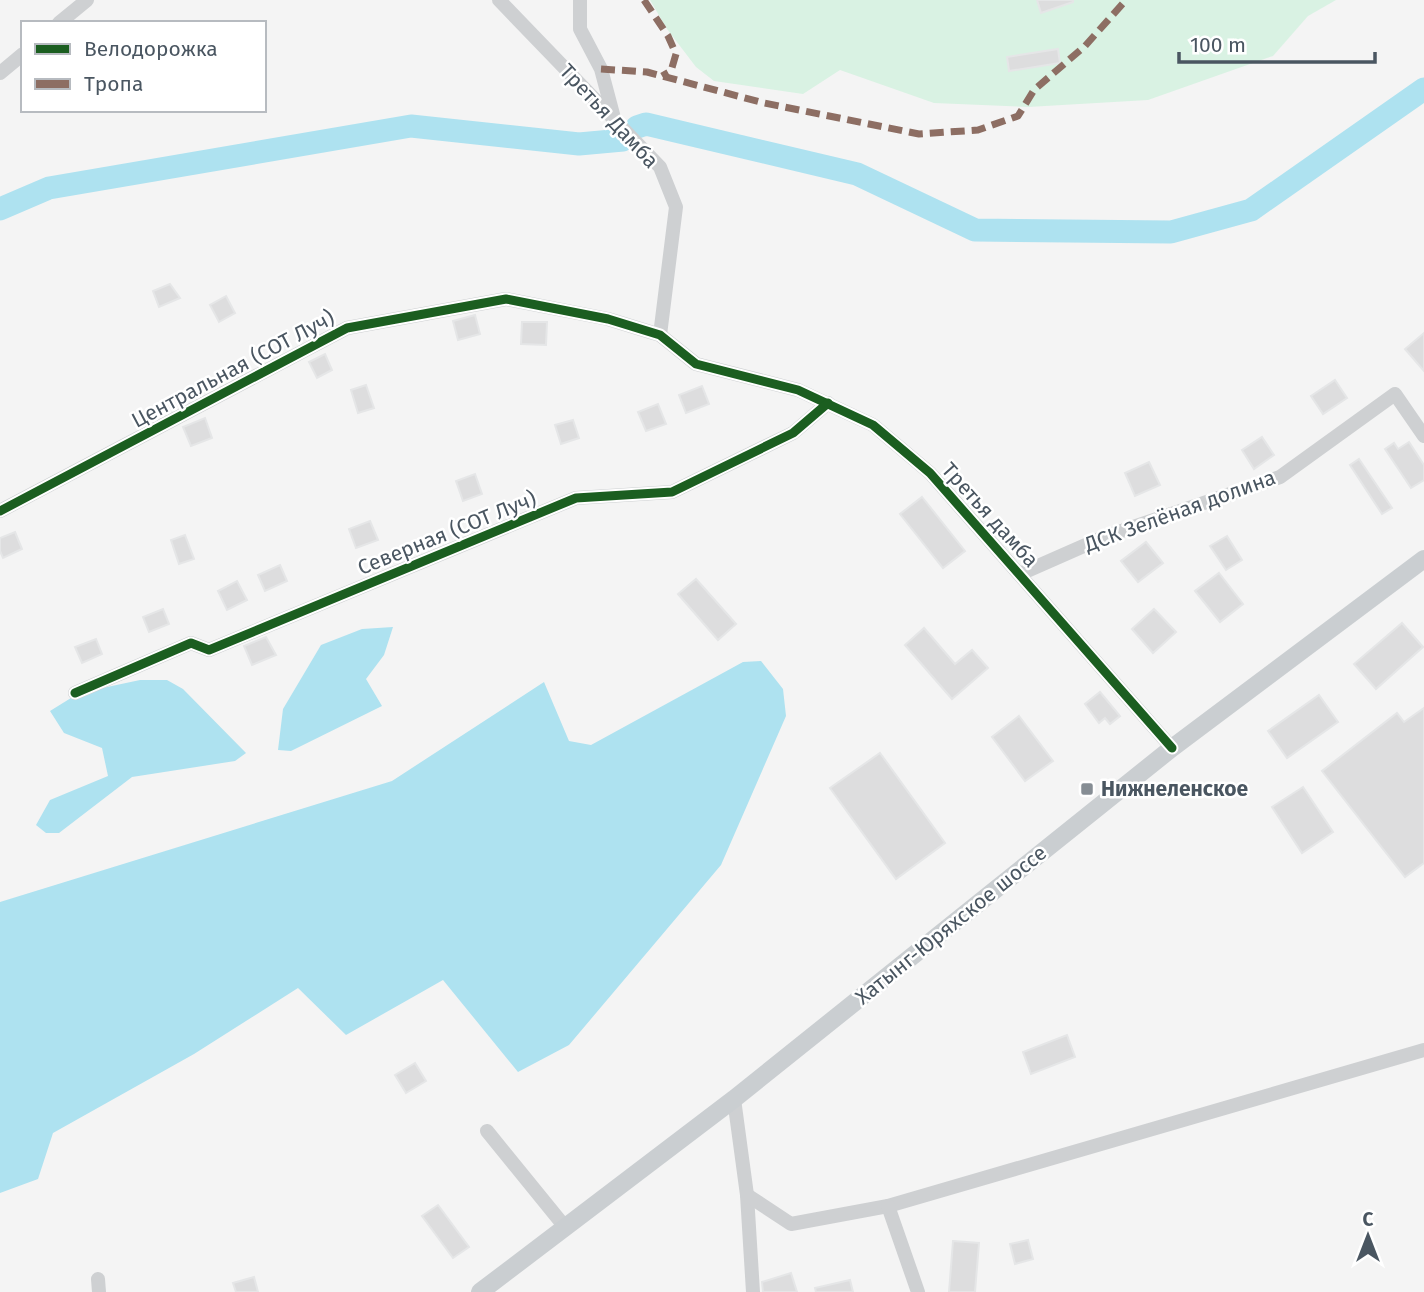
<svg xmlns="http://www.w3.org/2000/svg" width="1424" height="1292" viewBox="0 0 1424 1292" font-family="'Fira Sans',sans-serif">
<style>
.green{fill:#d9f2e3}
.water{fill:#aee2f0}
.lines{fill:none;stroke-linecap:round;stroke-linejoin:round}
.river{stroke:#aee2f0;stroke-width:23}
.building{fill:#ddddde;stroke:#e5e6e7;stroke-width:2}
.minor{stroke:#ced0d2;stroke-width:14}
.major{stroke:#caced1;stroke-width:18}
.quiet{stroke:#8d6e63;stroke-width:7;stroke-dasharray:14 7;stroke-linecap:butt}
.cycleway-casing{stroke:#fff;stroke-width:13}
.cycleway{stroke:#1b5e20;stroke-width:9}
.poi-dot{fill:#868d94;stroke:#fff;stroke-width:2.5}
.labels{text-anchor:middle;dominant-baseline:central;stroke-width:5;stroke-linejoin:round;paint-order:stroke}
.street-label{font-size:21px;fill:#4a5661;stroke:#fff}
.poi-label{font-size:21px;font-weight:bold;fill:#4a5661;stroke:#fff;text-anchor:start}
</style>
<rect width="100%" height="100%" fill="#f4f4f4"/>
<polygon class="green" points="650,0 1336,0 1308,16 1273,56 1148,100 1028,107 934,103 840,70 803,94 714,81 696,67 667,29"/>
<g class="water">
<polygon points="393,627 384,655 366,679 382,706 291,751 278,750 283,709 321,645 362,629"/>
<polygon points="761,661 783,689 786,716 721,865 569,1045 518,1072 443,980 346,1035 298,988 194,1054 53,1133 38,1179 0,1193 0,902 392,781 544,682 569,741 591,745 743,662"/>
<polygon points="140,680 167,680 183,689 246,753 235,761 132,777 59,833 46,833 36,825 50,800 108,776 102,748 64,733 50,711 79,693"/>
</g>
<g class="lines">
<g class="river">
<polyline points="637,127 646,124 857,174 975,230 1171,232 1251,210 1424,89"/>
<polyline points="0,209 49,188 411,126 579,144 623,140"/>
</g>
</g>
<g class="building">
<polygon points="1037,0 1073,0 1073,2 1041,13"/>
<polygon points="1058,49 1060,63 1009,71 1007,57"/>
<polygon points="170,284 180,298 159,307 153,291"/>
<polygon points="226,296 235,313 219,322 210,305"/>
<polygon points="475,315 480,334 458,340 453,321"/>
<polygon points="522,322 547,322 546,345 521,344"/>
<polygon points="1424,333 1424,371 1405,349"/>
<polygon points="325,354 332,370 317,378 309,362"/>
<polygon points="1335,380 1347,398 1323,414 1311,396"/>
<polygon points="366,385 374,408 358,413 351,390"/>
<polygon points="702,386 709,404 686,413 679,395"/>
<polygon points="658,404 666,424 646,431 638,412"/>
<polygon points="205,418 212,438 191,446 183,427"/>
<polygon points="573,420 579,438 561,444 555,425"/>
<polygon points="1262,437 1274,455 1254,469 1242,450"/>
<polygon points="1409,442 1424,465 1424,480 1411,488 1385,449 1394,443 1398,449"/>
<polygon points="1359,459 1392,508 1382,514 1350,465"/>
<polygon points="1149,462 1160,485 1135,496 1125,473"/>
<polygon points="475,474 482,494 463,501 456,481"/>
<polygon points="922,497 965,551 943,568 900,514"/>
<polygon points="370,521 378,540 356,548 349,529"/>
<polygon points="15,532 22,549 3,558 0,551 0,538"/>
<polygon points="185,535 194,559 179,564 171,540"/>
<polygon points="1227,536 1242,560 1226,570 1210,546"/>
<polygon points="1146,542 1163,563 1138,582 1121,561"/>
<polygon points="280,565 287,581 265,591 258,575"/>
<polygon points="1219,573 1243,604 1220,622 1195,591"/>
<polygon points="696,579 736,624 718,640 678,594"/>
<polygon points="237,581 247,600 227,610 218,591"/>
<polygon points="163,609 169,624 149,632 143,617"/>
<polygon points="1154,609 1176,632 1153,653 1132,629"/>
<polygon points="1402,623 1423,647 1376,689 1354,664"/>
<polygon points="924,628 955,664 972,650 988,668 952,699 905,645"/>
<polygon points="266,637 276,655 252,665 244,646"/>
<polygon points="96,639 102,654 82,663 75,647"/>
<polygon points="1100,692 1120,716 1110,724 1105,718 1099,723 1085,704"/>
<polygon points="1319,695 1338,722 1287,758 1268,731"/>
<polygon points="1424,708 1424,863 1405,877 1322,771 1397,713 1404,722"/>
<polygon points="1019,716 1053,761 1025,781 992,737"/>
<polygon points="880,753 945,843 896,879 830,788"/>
<polygon points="1303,787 1333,832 1302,853 1272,807"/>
<polygon points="1067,1035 1075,1057 1031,1074 1023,1052"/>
<polygon points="415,1063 426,1081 406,1093 395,1075"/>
<polygon points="438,1205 469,1247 453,1258 422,1216"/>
<polygon points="1028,1240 1033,1259 1015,1264 1010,1244"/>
<polygon points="953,1241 979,1243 975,1292 949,1292"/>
<polygon points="791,1273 797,1292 763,1292 762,1282"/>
<polygon points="254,1277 258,1292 236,1292 233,1283"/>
<polygon points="850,1280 853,1292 816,1292 815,1288"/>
</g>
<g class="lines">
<g class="minor">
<polyline points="499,0 660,167 676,207 660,335"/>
<polyline points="580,0 580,29 601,69 614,118"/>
<polyline points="59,23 87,0"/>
<polyline points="0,73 23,54"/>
<polyline points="0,511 347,328 506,299 608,319 660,335 696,364 798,390 873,425 930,473 1172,748"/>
<polyline points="1020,574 1104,537 1280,477 1395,394 1424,436"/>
<polyline points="75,693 191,643 209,650 576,498 672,492 793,433 828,403"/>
<polyline points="734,1099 747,1195 753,1292"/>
<polyline points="487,1131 565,1227"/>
<polyline points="747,1195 791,1224 888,1206 1424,1050"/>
<polyline points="888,1206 918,1292"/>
<polyline points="98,1279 99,1292"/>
</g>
<polyline class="major" points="480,1292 734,1099 1172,748 1424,559"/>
<g class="quiet">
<polyline points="644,0 668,36 676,54 671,71 662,76"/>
<polyline points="601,69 647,72 764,103 919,134 978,130 1018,116 1034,90 1085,46 1126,0"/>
</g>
<defs>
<g id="cycleway">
<polyline points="0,511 347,328 506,299 608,319 660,335 696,364 798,390 873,425 930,473 1172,748"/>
<polyline points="75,693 191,643 209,650 576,498 672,492 793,433 828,403"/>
</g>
</defs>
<use href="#cycleway" class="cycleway-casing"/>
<use href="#cycleway" class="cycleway"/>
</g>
<rect class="poi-dot" x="1080" y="782" width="14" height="14" rx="3.5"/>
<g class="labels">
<g class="street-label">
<text transform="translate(609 116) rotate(47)">Третья Дамба</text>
<text transform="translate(233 369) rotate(-28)">Центральная (СОТ Луч)</text>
<text transform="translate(1180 511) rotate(-20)">ДСК Зелёная долина</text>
<text transform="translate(990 515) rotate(48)">Третья дамба</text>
<text transform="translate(447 533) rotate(-22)">Северная (СОТ Луч)</text>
<text transform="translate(951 925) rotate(-39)">Хатынг-Юряхское шоссе</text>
</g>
<g class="poi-label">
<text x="1101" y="789">Нижнеленское</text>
</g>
</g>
<rect x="21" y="21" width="245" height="91" fill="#ffffff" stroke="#b7bbc0" stroke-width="2"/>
<rect x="35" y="44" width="35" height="10" fill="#1b5e20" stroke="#b7bbc0" stroke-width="2"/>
<text x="84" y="56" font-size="21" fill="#4a5661">Велодорожка</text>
<rect x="35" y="79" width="35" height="10" fill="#8d6e63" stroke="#b7bbc0" stroke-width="2"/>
<text x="84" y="91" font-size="21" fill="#4a5661">Тропа</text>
<g transform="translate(1368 1236)" stroke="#ffffff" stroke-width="5" paint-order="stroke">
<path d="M0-5L12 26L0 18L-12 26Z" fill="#4a5661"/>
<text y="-10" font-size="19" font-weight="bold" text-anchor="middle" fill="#4a5661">С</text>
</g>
<path d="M1179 52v10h196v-10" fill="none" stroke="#4a5661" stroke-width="3.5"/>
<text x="1190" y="52" font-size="21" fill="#4a5661" stroke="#ffffff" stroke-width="5" paint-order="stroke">100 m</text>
</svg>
